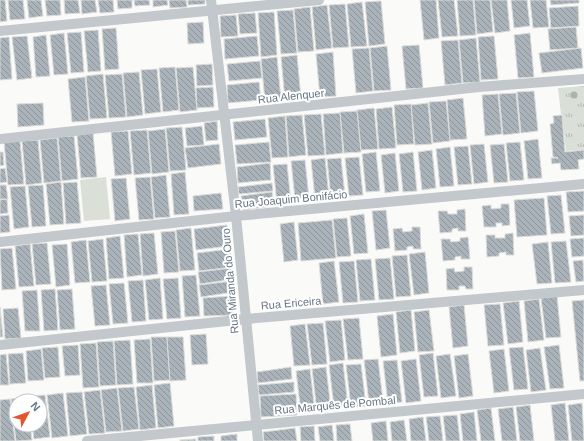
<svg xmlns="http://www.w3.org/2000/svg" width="584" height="441" viewBox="0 0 584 441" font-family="Arial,sans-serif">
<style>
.green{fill:#dadfd7}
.park{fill:url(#park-tufts)}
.building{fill:url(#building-back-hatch);stroke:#dcdcda}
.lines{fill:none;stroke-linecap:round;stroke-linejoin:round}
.minor{stroke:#c3c8cc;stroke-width:10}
.tree{fill:#aab4a7}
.labels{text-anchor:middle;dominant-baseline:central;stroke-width:4;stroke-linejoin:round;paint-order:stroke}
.street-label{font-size:11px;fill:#657683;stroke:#fff}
</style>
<defs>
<pattern id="park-tufts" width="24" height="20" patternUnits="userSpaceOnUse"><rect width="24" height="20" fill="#dadfd7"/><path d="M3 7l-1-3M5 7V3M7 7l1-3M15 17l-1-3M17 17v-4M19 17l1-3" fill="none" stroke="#b4b9b4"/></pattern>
<pattern id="building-back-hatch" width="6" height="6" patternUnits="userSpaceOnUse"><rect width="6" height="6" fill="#aab3b9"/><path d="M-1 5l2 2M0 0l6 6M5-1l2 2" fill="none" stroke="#8e969c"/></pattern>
</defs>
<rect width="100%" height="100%" fill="#fafaf8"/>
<polygon class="green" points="106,177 110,219 84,221 80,180"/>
<polygon class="park" points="584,86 584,150 566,151 562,114 561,114 558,88"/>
<g class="building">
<polygon points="0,0 5,0 7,21 0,22"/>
<polygon points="8,0 23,0 25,19 10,20"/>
<polygon points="27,0 41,0 43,16 29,18"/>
<polygon points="45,0 60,0 61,15 47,16"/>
<polygon points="64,0 78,0 80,13 65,14"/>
<polygon points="81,0 95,0 97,12 82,14"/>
<polygon points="98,0 113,0 114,12 100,13"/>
<polygon points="117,0 132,0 132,8 118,9"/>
<polygon points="134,0 149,0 150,5 135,6"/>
<polygon points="153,0 167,0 168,5 153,7"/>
<polygon points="169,0 186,0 187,7 170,8"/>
<polygon points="188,0 205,0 205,4 188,5"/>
<polygon points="420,0 436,0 439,38 424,40"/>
<polygon points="438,0 454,0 458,36 442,37"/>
<polygon points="457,0 473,0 476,35 460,36"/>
<polygon points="474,0 490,0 493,32 477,34"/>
<polygon points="491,0 507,0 510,31 495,33"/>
<polygon points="511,0 527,0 530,26 514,28"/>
<polygon points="530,0 546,0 549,27 533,28"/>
<polygon points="550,0 579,0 579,3 551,5"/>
<polygon points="381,1 385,44 369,46 365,2"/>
<polygon points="362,2 367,46 351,47 347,4"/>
<polygon points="345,4 349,47 333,48 329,5"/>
<polygon points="327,5 332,48 316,50 312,7"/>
<polygon points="578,6 579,26 551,28 549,8"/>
<polygon points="310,7 314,51 298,52 294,9"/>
<polygon points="293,10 297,53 281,54 277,11"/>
<polygon points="274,12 277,55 261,57 258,13"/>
<polygon points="255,13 257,33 240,34 238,14"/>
<polygon points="236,15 238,36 221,37 220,16"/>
<polygon points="203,22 204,43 188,44 187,23"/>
<polygon points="576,27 578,48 550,50 548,29"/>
<polygon points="116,28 119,69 105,70 102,29"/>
<polygon points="98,30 101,71 88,72 84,31"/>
<polygon points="81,32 84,72 71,73 67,33"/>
<polygon points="64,33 68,74 54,75 50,35"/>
<polygon points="530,33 534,77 518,78 514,35"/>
<polygon points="46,35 50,76 36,77 33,37"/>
<polygon points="27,36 32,78 17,80 12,37"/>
<polygon points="257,36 259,56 225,59 224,39"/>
<polygon points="494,36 498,79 481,80 478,37"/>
<polygon points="9,37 12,79 0,80 0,38"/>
<polygon points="476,38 480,82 463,83 459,40"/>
<polygon points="458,40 462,83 445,85 441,41"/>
<polygon points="419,45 423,88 406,89 402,46"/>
<polygon points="387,46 391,90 374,91 370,48"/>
<polygon points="369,48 373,91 356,93 352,49"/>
<polygon points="581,48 583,68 542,73 539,53"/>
<polygon points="333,52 336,96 320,97 316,54"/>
<polygon points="297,55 301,98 285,100 281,57"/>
<polygon points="277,57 281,99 265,101 261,59"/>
<polygon points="260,61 262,78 229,81 227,64"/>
<polygon points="212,64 213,85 197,86 196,65"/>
<polygon points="175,67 179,110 163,112 159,68"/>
<polygon points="193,67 197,110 180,112 176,68"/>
<polygon points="157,69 161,112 145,114 141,70"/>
<polygon points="139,72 143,115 127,117 123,73"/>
<polygon points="103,74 107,118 90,119 86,76"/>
<polygon points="122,74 126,117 109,118 105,75"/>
<polygon points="85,77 89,121 72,122 68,79"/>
<polygon points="259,82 261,100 228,103 227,85"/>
<polygon points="213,87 214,107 197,108 196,88"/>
<polygon points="534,91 538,131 521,133 517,92"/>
<polygon points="516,93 520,133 503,135 499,94"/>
<polygon points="498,94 502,134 485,136 482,95"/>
<polygon points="463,98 467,139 450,140 447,100"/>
<polygon points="446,101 450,141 433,143 429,102"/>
<polygon points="43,103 44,125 18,127 17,104"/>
<polygon points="428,103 432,144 415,145 411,105"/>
<polygon points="411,104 414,144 397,145 394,105"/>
<polygon points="392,107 396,148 379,149 376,109"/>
<polygon points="374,108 378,149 361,150 357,110"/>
<polygon points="357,111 361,152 344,153 340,112"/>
<polygon points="340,113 343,153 326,155 323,114"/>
<polygon points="321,114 325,155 308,156 304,115"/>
<polygon points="302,115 306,155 289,157 286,116"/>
<polygon points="562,115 565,152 584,150 584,159 578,160 579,169 561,170 560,163 552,164 551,158 558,158 553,157 550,124 554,123 553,116"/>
<polygon points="285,116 288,157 272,158 268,118"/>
<polygon points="265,119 267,137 235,140 233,122"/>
<polygon points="217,121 218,140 206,141 204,123"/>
<polygon points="202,126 204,145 187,146 185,128"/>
<polygon points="182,127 186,170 170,171 166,128"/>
<polygon points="165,129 169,172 152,174 148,131"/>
<polygon points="147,130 151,173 134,175 130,131"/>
<polygon points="128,131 132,174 115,176 111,132"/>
<polygon points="93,133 97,177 81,178 77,135"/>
<polygon points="74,136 78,179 62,181 58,137"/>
<polygon points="57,138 61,181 44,183 40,140"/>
<polygon points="538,139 542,178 528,179 524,141"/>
<polygon points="38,140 42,183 26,185 22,141"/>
<polygon points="20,141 24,184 8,185 4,142"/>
<polygon points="269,142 271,162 237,164 235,145"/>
<polygon points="520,142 524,180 510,181 506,143"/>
<polygon points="219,144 221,164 188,168 185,148"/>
<polygon points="484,144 488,182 474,184 470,145"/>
<polygon points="504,144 508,182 494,183 490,145"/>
<polygon points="468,146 472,184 458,185 454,147"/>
<polygon points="450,147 454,186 440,187 436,149"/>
<polygon points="432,150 436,188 422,190 418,152"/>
<polygon points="0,152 3,152 4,165 0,166"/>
<polygon points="376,152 380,191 366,192 362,154"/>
<polygon points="413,152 417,191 403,192 399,154"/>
<polygon points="395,153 399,191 385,193 381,155"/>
<polygon points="359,157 363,195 349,196 345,158"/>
<polygon points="325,158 329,197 315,198 311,160"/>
<polygon points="341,158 345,196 331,198 327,159"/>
<polygon points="305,160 309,198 295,199 291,161"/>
<polygon points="270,163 271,180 238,183 237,167"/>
<polygon points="287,164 291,202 277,204 273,165"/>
<polygon points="5,168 7,182 0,183 0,169"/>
<polygon points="185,172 189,214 174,215 171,174"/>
<polygon points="166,175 170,217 155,218 151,177"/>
<polygon points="150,177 154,219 139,220 135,178"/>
<polygon points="126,178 130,219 115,221 111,179"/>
<polygon points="61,182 64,224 50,225 46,184"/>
<polygon points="77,182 81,223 66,224 63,183"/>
<polygon points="272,183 273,191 239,194 238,187"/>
<polygon points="0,185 6,185 8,199 0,199"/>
<polygon points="43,185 46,226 32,227 28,186"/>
<polygon points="25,186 29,227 14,229 10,187"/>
<polygon points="584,191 584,211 568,212 566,192"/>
<polygon points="272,192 274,206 243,210 241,196"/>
<polygon points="221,193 223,209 194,211 193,196"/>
<polygon points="561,195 565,233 551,234 547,196"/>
<polygon points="544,198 547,235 517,237 514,200"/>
<polygon points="7,199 8,213 0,214 0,200"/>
<polygon points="501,204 509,204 510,225 502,226 502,223 496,223 496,227 484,227 482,206 491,205 491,209 501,208"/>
<polygon points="465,209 466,231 458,231 458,228 452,229 452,232 440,233 438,211 447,211 448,214 457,214 457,210"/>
<polygon points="386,210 390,248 376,250 372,211"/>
<polygon points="364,214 368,253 354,254 350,216"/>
<polygon points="9,215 10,232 0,233 0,216"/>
<polygon points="584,215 584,235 571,236 569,216"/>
<polygon points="347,218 351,256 337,257 333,219"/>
<polygon points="332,220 336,258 301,261 298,223"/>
<polygon points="294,222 298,260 284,262 280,224"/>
<polygon points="227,225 229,246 196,250 194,229"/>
<polygon points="412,227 420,227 421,249 413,249 413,246 407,247 407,250 395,251 393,229 402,228 403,232 412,231"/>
<polygon points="191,228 195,270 180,271 176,230"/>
<polygon points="175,231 179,272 164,273 161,232"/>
<polygon points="154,233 158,274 143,276 140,234"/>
<polygon points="513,233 514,255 506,255 506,252 499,253 499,256 487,257 486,235 495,235 495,238 505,238 505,234"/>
<polygon points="138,234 142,275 127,277 124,235"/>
<polygon points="120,236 124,278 109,279 106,238"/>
<polygon points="468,237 470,259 461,259 461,256 455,257 455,260 443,261 441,239 450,239 451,242 460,241 460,238"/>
<polygon points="584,238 584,256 572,257 570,239"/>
<polygon points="103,239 107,281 92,282 88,241"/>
<polygon points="86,240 90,282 75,283 71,242"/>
<polygon points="566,241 571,282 555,283 551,242"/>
<polygon points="548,242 552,283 537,284 532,244"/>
<polygon points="47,243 51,284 36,285 32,244"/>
<polygon points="30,244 34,286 19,287 15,246"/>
<polygon points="67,244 70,285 56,287 52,245"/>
<polygon points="12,248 16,289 2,290 0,249"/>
<polygon points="230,249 233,267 199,271 197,253"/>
<polygon points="425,252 429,293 414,295 409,254"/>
<polygon points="407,255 411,296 396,297 392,256"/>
<polygon points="390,258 394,299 379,300 375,259"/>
<polygon points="371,259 375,300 360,301 356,260"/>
<polygon points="583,260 584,281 576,282 573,261"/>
<polygon points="334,261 339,302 323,304 319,263"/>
<polygon points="354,261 358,302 343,303 339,262"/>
<polygon points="464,267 472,267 473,289 466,289 465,286 459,286 459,290 447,290 446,269 454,268 455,272 464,271"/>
<polygon points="232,268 234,279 200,284 198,272"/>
<polygon points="196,275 200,316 185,317 182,276"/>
<polygon points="160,278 163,319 149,320 145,280"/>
<polygon points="178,278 181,318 167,319 163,279"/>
<polygon points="143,280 146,321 132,322 128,281"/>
<polygon points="233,281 234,292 201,297 199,285"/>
<polygon points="124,283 128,323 113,324 109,284"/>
<polygon points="106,285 110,325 95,326 91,286"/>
<polygon points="55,289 58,330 44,331 41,290"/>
<polygon points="72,289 75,329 60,330 57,290"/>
<polygon points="37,290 40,331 25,331 22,291"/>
<polygon points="232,296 233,315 204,316 203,298"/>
<polygon points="557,296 561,337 546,338 541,298"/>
<polygon points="539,299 544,340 528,342 524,301"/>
<polygon points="584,300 584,381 580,381 572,301"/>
<polygon points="519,301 523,342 508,344 503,303"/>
<polygon points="500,304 504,345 488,346 484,305"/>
<polygon points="464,305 468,346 453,348 449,307"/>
<polygon points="0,307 3,337 0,337"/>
<polygon points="18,308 21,338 5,339 3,309"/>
<polygon points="411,310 415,351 400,353 396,312"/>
<polygon points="429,310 434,351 418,352 414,312"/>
<polygon points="393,314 397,355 381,357 377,316"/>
<polygon points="359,318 363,359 348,360 343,319"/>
<polygon points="341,320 345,360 330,362 325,321"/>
<polygon points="323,323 327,364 312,365 307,324"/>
<polygon points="305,324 310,365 294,366 290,326"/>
<polygon points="206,334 208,364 192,365 190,335"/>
<polygon points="151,337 167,337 170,380 154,381"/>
<polygon points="167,337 183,337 186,380 170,381"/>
<polygon points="150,339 153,383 137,383 134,340"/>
<polygon points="130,340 133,384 117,385 114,341"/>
<polygon points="113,341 116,385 100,386 97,342"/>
<polygon points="96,343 99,387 83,388 80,344"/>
<polygon points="78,345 80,375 65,376 62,346"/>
<polygon points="559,345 564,388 550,389 544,347"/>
<polygon points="58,347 60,377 45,378 42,348"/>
<polygon points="523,347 528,389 514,390 509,348"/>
<polygon points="540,348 546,390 531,392 526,350"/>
<polygon points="41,349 44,380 28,381 26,351"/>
<polygon points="504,349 509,391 494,393 489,351"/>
<polygon points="23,353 26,383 10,384 8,354"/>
<polygon points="433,353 438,396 424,397 419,355"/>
<polygon points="6,354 9,385 0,385 0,355"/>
<polygon points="450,354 456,396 441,398 436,356"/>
<polygon points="468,354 473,396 459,398 454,356"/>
<polygon points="378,359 383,401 369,403 364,360"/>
<polygon points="416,359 421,401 406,403 401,361"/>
<polygon points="397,360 402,402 388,404 383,361"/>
<polygon points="343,363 348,406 334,407 329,365"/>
<polygon points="361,364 366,406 351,407 346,365"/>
<polygon points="291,367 292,379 258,383 257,372"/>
<polygon points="326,367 331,409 317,411 312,369"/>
<polygon points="310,369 315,412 301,413 296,371"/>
<polygon points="294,382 294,392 259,395 258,385"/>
<polygon points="170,383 174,426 158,428 154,385"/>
<polygon points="152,385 156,428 140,430 136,387"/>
<polygon points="134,387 139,429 123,431 118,388"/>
<polygon points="117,388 122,431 106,432 101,390"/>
<polygon points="100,390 105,433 89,434 84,392"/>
<polygon points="82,392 87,434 70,436 66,393"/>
<polygon points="63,393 68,436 52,438 47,395"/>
<polygon points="296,394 297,415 261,417 260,396"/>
<polygon points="45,395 50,437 34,439 32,425 40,425 40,401 29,401 29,396"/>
<polygon points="27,397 28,401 16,401 16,425 30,425 32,440 16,441 11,399"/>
<polygon points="10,399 15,441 0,441 0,400"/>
<polygon points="565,403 569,441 555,441 551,405"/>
<polygon points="582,403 584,441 572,441 568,405"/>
<polygon points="530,405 534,441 520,441 516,407"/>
<polygon points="513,407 517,441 502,441 498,409"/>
<polygon points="491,408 495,441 481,441 477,410"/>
<polygon points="474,412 477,441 463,441 460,414"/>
<polygon points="457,415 460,441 446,441 443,416"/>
<polygon points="440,416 443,441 429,441 426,417"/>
<polygon points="423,417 426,441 411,441 409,419"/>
<polygon points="404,420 407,441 392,441 390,422"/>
<polygon points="386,421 388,441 373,441 371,423"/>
<polygon points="350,424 352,441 337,441 336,425"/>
<polygon points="332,425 334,441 320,441 318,427"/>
<polygon points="314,426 315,441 301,441 300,427"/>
<polygon points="295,428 297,441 264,441 263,432"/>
<polygon points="237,434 237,441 221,441 221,436"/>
<polygon points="214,436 214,441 198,441 198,437"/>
<polygon points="196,439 196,441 180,441 180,440"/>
</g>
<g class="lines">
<g class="minor">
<polyline points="211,0 236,216 258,441"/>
<polyline points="0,31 319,0"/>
<polyline points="0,139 479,87 584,79"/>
<polyline points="0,242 236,216 584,184"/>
<polyline points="0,345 246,319 584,290"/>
<polyline points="87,441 584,394"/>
</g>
</g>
<circle class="tree" cx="574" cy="95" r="3.5"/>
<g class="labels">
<g class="street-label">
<text transform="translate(291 96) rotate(-6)">Rua Alenquer</text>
<text transform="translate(291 199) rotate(-5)">Rua Joaquim Bonifácio</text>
<text transform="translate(230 281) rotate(-95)">Rua Miranda do Ouro</text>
<text transform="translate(291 303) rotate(-5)">Rua Ericeira</text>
<text transform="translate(335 405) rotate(-5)">Rua Marquês de Pombal</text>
</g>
</g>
<g transform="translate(28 413) rotate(49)"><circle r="19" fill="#ffffff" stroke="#c1c8cd"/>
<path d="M0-3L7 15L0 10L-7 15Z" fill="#e4572e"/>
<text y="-6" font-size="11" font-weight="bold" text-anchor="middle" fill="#657683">N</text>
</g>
</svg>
